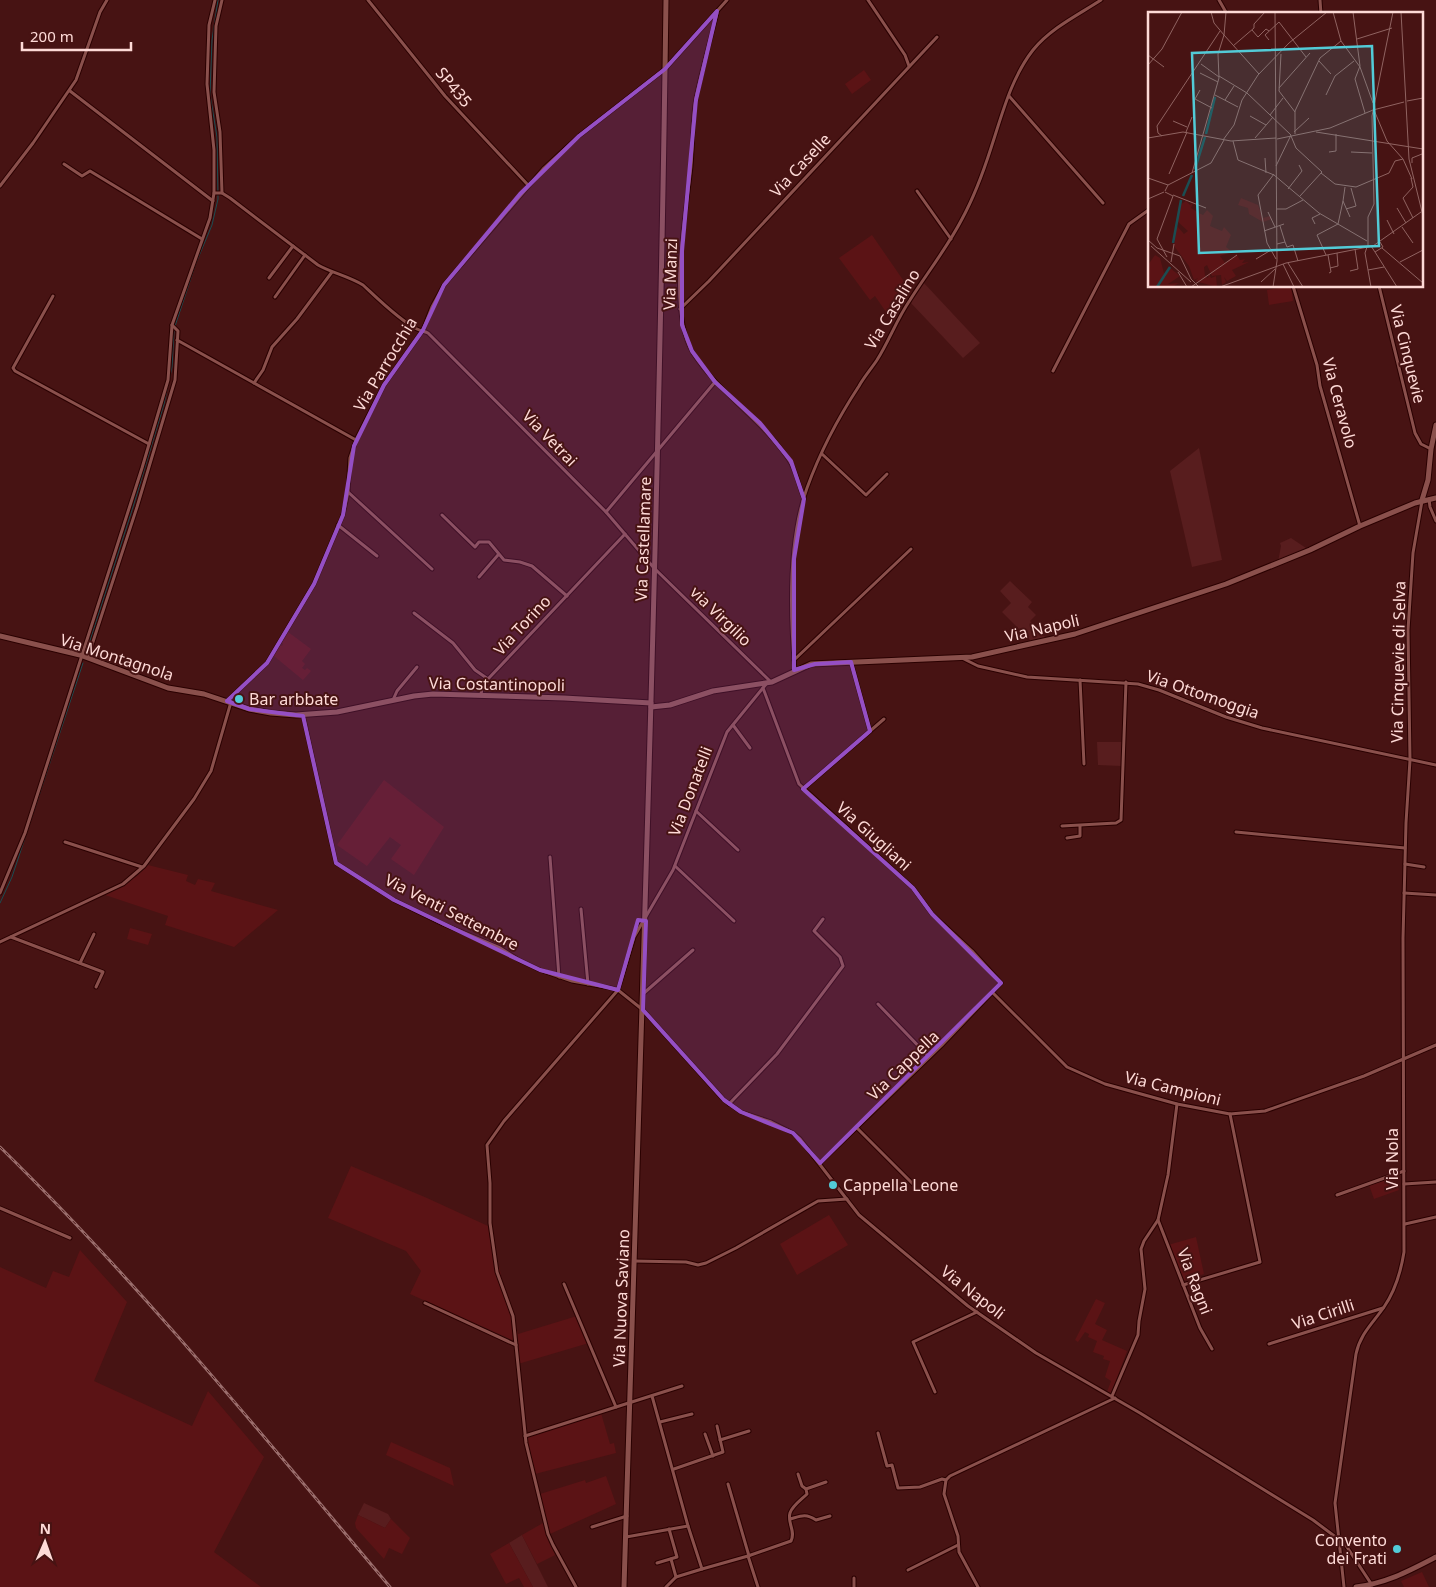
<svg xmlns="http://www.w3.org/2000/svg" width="1436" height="1587" viewBox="0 0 1436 1587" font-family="'Noto Sans',sans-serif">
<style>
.built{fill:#581d1e}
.green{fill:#5b1315}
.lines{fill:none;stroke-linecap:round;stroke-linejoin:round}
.stream{stroke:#1b4d52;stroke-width:1}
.street-casing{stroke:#2a0001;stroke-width:5}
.secondary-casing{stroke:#2a0001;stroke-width:7}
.street{stroke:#8a504c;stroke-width:3}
.secondary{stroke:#8a504c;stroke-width:5}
.rail-casing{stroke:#9b6e6d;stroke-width:3}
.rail{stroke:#471313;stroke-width:1;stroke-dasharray:4;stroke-linecap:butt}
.marked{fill:#954fc4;fill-opacity:0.2;stroke:#954fc4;stroke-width:4;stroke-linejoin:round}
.poi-dot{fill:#52cbd7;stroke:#471313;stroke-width:2}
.labels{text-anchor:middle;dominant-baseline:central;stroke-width:4;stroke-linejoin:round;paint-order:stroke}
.street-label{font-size:16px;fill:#fedad7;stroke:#471313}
.poi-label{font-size:16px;fill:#fedad7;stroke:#471313;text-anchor:start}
.inset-river{fill:none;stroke:#1b4d52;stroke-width:2.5}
.inset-road{fill:none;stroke:#906361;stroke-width:1}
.view{fill:#52cbd7;fill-opacity:0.15;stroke:#52cbd7;stroke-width:2.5}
.inset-edge{fill:none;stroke:#fedad7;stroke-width:2.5}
</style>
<rect width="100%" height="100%" fill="#471313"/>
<g class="built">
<polygon points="923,282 980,343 963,358 910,302"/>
<polygon points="1199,448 1222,560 1192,567 1170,471"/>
<polygon points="1291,538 1309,550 1278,562 1281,546 1280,543"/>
<polygon points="1010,581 1032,602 1028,607 1036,615 1030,621 1046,638 1031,641 1002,612 1011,603 1000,591"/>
<polygon points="1097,742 1122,742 1121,766 1098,765"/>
<polygon points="364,1503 388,1514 391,1519 385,1528 358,1515"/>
<polygon points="522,1535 548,1587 533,1587 509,1543"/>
</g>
<g class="green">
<polygon points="864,70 871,80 852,94 845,84"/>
<polygon points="872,235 912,293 886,312 875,296 870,300 839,258"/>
<polygon points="1291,286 1293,301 1269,305 1267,290"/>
<polygon points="288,632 311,649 302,661 305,664 302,668 305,670 307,668 311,671 303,680 274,656 280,645 282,646 283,644 282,643"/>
<polygon points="384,780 444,827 414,875 391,859 401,845 390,837 367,866 337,845"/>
<polygon points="148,865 188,875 186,881 195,885 198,879 215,883 211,891 278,910 234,947 165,925 168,916 105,895 137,876"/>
<polygon points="130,928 152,934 148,945 127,939"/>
<polygon points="351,1166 427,1198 488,1226 495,1266 499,1266 502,1280 512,1307 518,1334 577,1316 589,1343 518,1364 517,1340 512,1340 410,1294 421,1271 406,1251 328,1218"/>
<polygon points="1394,1176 1399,1190 1374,1199 1369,1185"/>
<polygon points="829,1215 848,1245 797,1275 780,1244"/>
<polygon points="1196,1237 1204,1274 1182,1281 1168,1245"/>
<polygon points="80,1250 127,1302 94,1381 192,1426 208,1391 264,1457 214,1552 261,1587 0,1587 0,1267 46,1288 53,1271 69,1277"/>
<polygon points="1096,1299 1105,1303 1095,1324 1107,1330 1102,1340 1127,1351 1111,1394 1107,1392 1111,1381 1105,1377 1110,1361 1103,1359 1104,1356 1093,1352 1097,1341 1088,1337 1089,1334 1085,1332 1078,1342 1075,1340"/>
<polygon points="601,1413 610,1444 614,1443 616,1453 535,1474 526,1437"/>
<polygon points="391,1442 450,1468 454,1486 386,1455"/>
<polygon points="606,1476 616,1504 550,1534 540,1494 585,1480 586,1483"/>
<polygon points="358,1515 385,1528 391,1519 410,1538 402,1554 389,1548 384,1559 356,1528 355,1523"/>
<polygon points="543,1523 555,1555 537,1564 522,1535"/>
<polygon points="509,1543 533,1587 524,1587 519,1578 506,1584 490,1554"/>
<polygon points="1422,1572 1429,1587 1404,1587 1401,1581"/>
</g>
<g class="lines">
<g class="stream">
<polyline points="175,326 196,263 212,225 218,199 217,137 210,94 212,40 218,0"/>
<polyline points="86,653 133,507 164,404 172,367 174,330"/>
<polyline points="0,903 12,877 83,663"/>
</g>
<defs>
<g id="street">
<polyline points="368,0 445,96 528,185"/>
<polyline points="868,0 905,55 909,66"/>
<polyline points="1219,0 1227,14"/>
<polyline points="1320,0 1321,14"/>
<path d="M717,13c-7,28 -15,56 -21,85 -4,22 -3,45 -5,68 -5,49 -24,144 2,187 26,41 69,66 96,107 7,10 10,27 15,39"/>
<polyline points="70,91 213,201"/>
<polyline points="1009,96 1103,203"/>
<polyline points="64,164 82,176 90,171 202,239"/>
<polyline points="0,186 33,143 76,80 100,12 107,0"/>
<polyline points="917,191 951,239"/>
<path d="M214,193h8l8,5 88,67c14,8 30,11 45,20 14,13 37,36 54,44 4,2 7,2 11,4l178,179 48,56 117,114"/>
<polyline points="222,193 220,132 214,92 216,26 222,0"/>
<polyline points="269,278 293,246"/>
<polyline points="1293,286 1317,365 1320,386 1360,526"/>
<polyline points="1379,286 1415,433 1421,444 1431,449"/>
<polyline points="53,296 13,368 15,371 149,444"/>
<polyline points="275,297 305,255"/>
<polyline points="680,309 709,281 937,37"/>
<polyline points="177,340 356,440"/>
<polyline points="1053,371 1129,224 1150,209"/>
<polyline points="254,383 263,370 272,347 297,319 332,272"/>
<polyline points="822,454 866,495 887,474"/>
<polyline points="348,492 432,569"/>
<polyline points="1429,499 1430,507 1436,521"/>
<polyline points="606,512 715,382"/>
<polyline points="442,515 475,547 479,542 489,542 504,560 520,562 532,566 567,596"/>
<polyline points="338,525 377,556"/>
<polyline points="479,577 498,555"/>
<polyline points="414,613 453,643 475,670 488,679"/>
<polyline points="88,657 137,507 175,380 178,331 172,325"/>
<polyline points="962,658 978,666 1027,677 1138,684 1159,690 1226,717 1262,728 1436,765"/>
<polyline points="794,660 911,549"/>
<polyline points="851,662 870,731"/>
<path d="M795,671c-5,-55 -7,-130 12,-183 13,-36 31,-70 52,-102 5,-9 12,-17 18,-26 12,-19 20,-41 33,-60 17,-27 37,-52 52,-81 12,-22 21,-46 29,-71 11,-33 20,-70 42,-98 18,-22 45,-35 68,-50"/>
<polyline points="1080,680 1084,764"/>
<polyline points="763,688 799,784 913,888 932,914 972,951 1001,983 942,1045 820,1163"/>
<polyline points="481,695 482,687 488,679 625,534"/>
<polyline points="393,700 397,691 417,667"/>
<polyline points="227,701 267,663 314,584 343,515 348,492 350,458 356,440 384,385 423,330 432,307 444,285 544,168 579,136 665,69 727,0"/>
<polyline points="303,715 336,863 394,900 443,924 500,948 519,960 540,970 572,981 611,988 618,990 643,1010 724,1100 741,1112 771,1122 793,1133 800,1139 859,1215 968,1306 1036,1353 1140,1413 1313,1520 1345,1544 1372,1585"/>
<polyline points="733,725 750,748"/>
<polyline points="803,789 884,719"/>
<polyline points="696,811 738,850"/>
<polyline points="1062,826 1116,823 1121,820 1126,682"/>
<polyline points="1236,832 1405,848"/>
<polyline points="1067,838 1080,836 1080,826"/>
<polyline points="65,842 142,867"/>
<polyline points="550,857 559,977"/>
<polyline points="1405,864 1424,867"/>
<polyline points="675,866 734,921"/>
<polyline points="0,893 25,833 142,468 168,380 172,325 210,218 214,193 214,150 207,84 209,25 215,0"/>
<polyline points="1404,893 1436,895"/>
<polyline points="581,909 588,984"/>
<polyline points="11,937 103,972 96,987"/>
<polyline points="0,942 123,884 144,866 194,799 211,771 231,702"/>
<polyline points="80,963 94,934"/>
<polyline points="992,992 1067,1067 1105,1084 1177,1104 1230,1114 1265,1111 1364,1076 1436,1045"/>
<polyline points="644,993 693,950"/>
<polyline points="878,1004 929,1057"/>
<polyline points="729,1104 777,1054 843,966 840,957 814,931 823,919"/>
<polyline points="1177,1104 1168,1175 1158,1220 1200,1328 1212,1349"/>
<polyline points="857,1128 913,1184"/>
<polyline points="1404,1184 1436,1182"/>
<polyline points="1337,1195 1404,1171"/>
<polyline points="0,1208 70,1238"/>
<polyline points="1405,1224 1436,1217"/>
<polyline points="634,1261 686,1262 698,1265 706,1263 736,1248 818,1201 847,1199"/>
<polyline points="564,1284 616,1407"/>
<polyline points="1183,1285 1260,1262 1230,1114"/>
<polyline points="425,1303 516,1345"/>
<polyline points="1269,1344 1383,1308"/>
<polyline points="935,1392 913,1342 977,1312"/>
<polyline points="652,1396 688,1526"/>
<polyline points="1112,1396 1138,1335 1139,1321 1145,1289 1141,1249 1144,1241 1158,1220"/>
<polyline points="660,1422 692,1414"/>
<polyline points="878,1433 887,1466 892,1465 898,1488 920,1487 942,1479 946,1480"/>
<polyline points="705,1434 713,1456"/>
<polyline points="525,1436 682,1386"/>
<polyline points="720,1440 749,1431"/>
<polyline points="674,1469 723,1452 717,1426"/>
<polyline points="798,1474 802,1486 806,1489"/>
<polyline points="728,1484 749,1556"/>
<path d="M790,1519c11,-3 15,-6 26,1l14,-4"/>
<polyline points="592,1527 627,1516"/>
<polyline points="626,1537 688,1526 702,1569 748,1556 758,1587"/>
<path d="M748,1556l43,-15c5,-10 -4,-18 -1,-28 2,-7 12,-14 17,-19l-1,-5 20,-7"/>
<polyline points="671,1559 676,1577"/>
<polyline points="657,1563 677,1557 669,1529"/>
<polyline points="908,1570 958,1545"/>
<polyline points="854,1578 854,1587"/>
<polyline points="576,1587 553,1545 548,1534 526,1443 513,1316 497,1272 490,1223 490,1183 487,1145 504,1121 618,990 634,937 673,870 727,732 767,683"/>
<polyline points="666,1587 676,1577 702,1569"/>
<polyline points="978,1587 959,1552 958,1536 944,1494 946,1480 950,1476 1115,1398"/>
<path d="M1344,1587l-9,-84 21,-149c4,-20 17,-31 28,-47 11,-16 17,-36 20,-55l-1,-314 3,-115 4,-63 -2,-130 5,-77 9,-52"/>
</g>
<g id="secondary">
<polyline points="1422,500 1428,480 1431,449 1436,425"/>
<polyline points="0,636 80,655 168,688 204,694 249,709 271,713 296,715 337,712 414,696 433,694 564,698 651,703"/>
<polyline points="651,707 670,705 713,691 772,682 811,664 972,657 1075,634 1226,584 1310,550 1360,526 1415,503 1436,498"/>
<path d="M624,1587c16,-529 35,-1058 42,-1587"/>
<path d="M1356,1587c31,-4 53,-16 80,-30"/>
</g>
</defs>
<use href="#street" class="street-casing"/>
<use href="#secondary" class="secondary-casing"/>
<use href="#street" class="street"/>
<use href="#secondary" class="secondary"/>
<defs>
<path id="rail" d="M0,1147c140,137 264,290 390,440"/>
</defs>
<use href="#rail" class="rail-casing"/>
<use href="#rail" class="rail"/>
</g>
<path class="marked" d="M717,11l-21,89 -14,151v74l10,26 23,31 45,41 31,38 13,38 -10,60v111l21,-6 36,-2 19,69 -67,58 110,99 19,26 69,69 -181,180 -27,-30 -52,-21 -17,-12 -81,-90 3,-89 -8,-1 -20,70 -78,-20 -146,-70 -58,-37 -33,-147 -54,-7 -22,-8 40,-38 47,-79 29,-69 11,-69 30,-61 39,-55 21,-45 76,-91 59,-58 86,-67z"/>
<g class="poi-dot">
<circle cx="239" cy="699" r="5"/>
<circle cx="833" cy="1185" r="5"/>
<circle cx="1397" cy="1549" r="5"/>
</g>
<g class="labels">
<g class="street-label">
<text transform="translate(454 87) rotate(50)">SP435</text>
<text transform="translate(800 165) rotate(-47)">Via Caselle</text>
<text transform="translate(670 274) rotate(-88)">Via Manzi</text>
<text transform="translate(892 309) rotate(-59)">Via Casalino</text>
<text transform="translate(1408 354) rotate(76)">Via Cinquevie</text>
<text transform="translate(385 364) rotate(-59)">Via Parrocchia</text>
<text transform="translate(1340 403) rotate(75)">Via Ceravolo</text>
<text transform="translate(550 438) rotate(46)">Via Vetrai</text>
<text transform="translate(643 539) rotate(-88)">Via Castellamare</text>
<text transform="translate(721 616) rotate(44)">via Virgilio</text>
<text transform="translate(522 625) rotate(-47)">Via Torino</text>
<text transform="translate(1042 628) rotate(-13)">Via Napoli</text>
<text transform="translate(117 657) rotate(18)">Via Montagnola</text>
<text transform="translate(1398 662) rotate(-89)">Via Cinquevie di Selva</text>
<text transform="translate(497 684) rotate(1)">Via Costantinopoli</text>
<text transform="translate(1203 694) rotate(19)">Via Ottomoggia</text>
<text transform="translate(690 791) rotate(-69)">Via Donatelli</text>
<text transform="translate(874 836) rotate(42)">Via Giugliani</text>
<text transform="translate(452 912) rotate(27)">Via Venti Settembre</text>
<text transform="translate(903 1065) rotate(-44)">Via Cappella</text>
<text transform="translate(1173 1088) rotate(14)">Via Campioni</text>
<text transform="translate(1392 1159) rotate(-90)">Via Nola</text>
<text transform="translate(1195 1281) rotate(69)">Via Ragni</text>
<text transform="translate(973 1292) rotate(38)">Via Napoli</text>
<text transform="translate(621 1298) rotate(-88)">Via Nuova Saviano</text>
<text transform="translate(1323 1314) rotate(-18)">Via Cirilli</text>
</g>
<g class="poi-label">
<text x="249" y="699">Bar arbbate</text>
<text x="843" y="1185">Cappella Leone</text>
<text x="1387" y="1540" text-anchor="end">Convento<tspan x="1387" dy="18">dei Frati</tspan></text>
</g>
</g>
<g transform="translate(1148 12)">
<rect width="275" height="275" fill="#471313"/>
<path d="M93,186l17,7 5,13 7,-2 2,3 -9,3 -14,-8 -1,-6 -10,-3zM38,189l4,4 3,-2 -2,5 6,4 6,3 4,-5 6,6 -3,10 12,5 2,-4 7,8 -5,12 6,5 -12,4 5,7 12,-8 3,5 5,-1 -3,4 7,-1 -17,8 4,6 -9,5 -3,-4 2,5 -4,3 -1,-10 -9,1 -5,-11 -3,2 1,9 3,2 1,-5 2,5 5,-2 1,11 -22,-6 3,-3 -4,2 -5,-14 -15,-20 2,-21 8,9 4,-3 -11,-10 3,-16zM7,243l5,3 5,19 5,-9 10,8 -12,8 11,-1 -7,4h-24v-22z" fill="#5b1315"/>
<path class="inset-river" d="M58,122l9,-37M47,157l10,-32M35,184l9,-21M25,231l8,-43M9,275l13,-20"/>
<path class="inset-road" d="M78,0l-2,23 35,39M185,0l8,29 19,26 13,36M205,0l7,54 -5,13 10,34M253,0l8,147 14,57M104,18l6,7 8,-8 3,2M209,27l35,-11M121,28l-4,-5 14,-13 27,35M85,34l21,-18v-4l11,-12M133,42l-2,37 16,21M0,43l16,12M171,49l12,13M53,52l18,13M0,53l14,-16 20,-37M52,61l18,9M71,64l28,17 44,42M131,76l31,-35M52,78l-5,9 17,9M67,83l23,12M178,83l9,-19 19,-15M77,88l9,-14M259,89l16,-3M122,103l13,-17M102,104l16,9M25,109l14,6M38,120l6,-15M146,120l15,-14M168,120l107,17M147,122v-23l25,-53 21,-17M14,124l-4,-3 -1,-7 63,-95M143,124l5,12 26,24 -22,24M0,126l35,-6 48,9 45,-3M107,126l18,-21M129,127l53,-11 43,-18 31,-8M75,128l11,-15 8,-25 16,-25 31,-32 38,-31M85,129l5,19 36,15 45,38 48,28M181,140l7,-1v-17M203,140l21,1M117,146l1,15M255,147l9,20M264,151v-5l10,-4M128,154l15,-31M44,161l27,-95 -1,-24 6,-19 -10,-12 -3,-11M173,161l14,11 21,3 33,-14 6,-12 8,-2 -16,-18 -13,-31M21,162l18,-42M126,162l-16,21 9,48 9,16M0,166l20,7M263,166l2,9 -10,11 10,20M197,175l-2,14 7,16M140,177l14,-18 -3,-6M17,179l3,-6 43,-22 13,-23M17,180l8,4 -16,43 10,18M25,183l33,13M0,187l16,-7M249,196l9,15M129,197h9l17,-9M198,197l10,-3 -5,-18M120,200l7,15M239,208l7,14M167,212l-3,-6 8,-4M190,212l5,-23M132,214l5,16M254,215l11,16M116,219l20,-7M0,228l9,8 23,8 11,23 8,8M129,232l8,-2 2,5 6,-2 5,16M3,234l40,36M223,234l4,6 8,-5 -3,-5M219,235l-2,6 6,34M220,235v-30l6,-13 -2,-88 21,-104M234,236l41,35M227,240l22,35M178,243l-9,-20 21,-11M180,243l3,17 -2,1M108,247l15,-9M23,250l3,-18M252,250l23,-12M140,251l15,24M135,252l11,23M182,256l8,-2 -1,-13M220,258l16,-3M202,259l8,-2 -3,-20M30,260l9,15M113,270l14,-13M43,275l46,-32M72,275l66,-24 87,-17 48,-34M125,275l4,-26 -2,-249"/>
<path class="view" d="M224,34l7,200 -180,7 -7,-200z"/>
<rect width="275" height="275" class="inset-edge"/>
</g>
<g transform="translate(45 1542) rotate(2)" stroke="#471313" stroke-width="4" paint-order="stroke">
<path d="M0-4L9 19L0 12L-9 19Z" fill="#fedad7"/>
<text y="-8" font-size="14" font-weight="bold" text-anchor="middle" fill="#fedad7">N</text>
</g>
<path d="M22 42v8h109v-8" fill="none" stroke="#fedad7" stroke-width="2.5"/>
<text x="30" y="42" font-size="15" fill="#fedad7" stroke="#471313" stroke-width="4" paint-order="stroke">200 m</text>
</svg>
